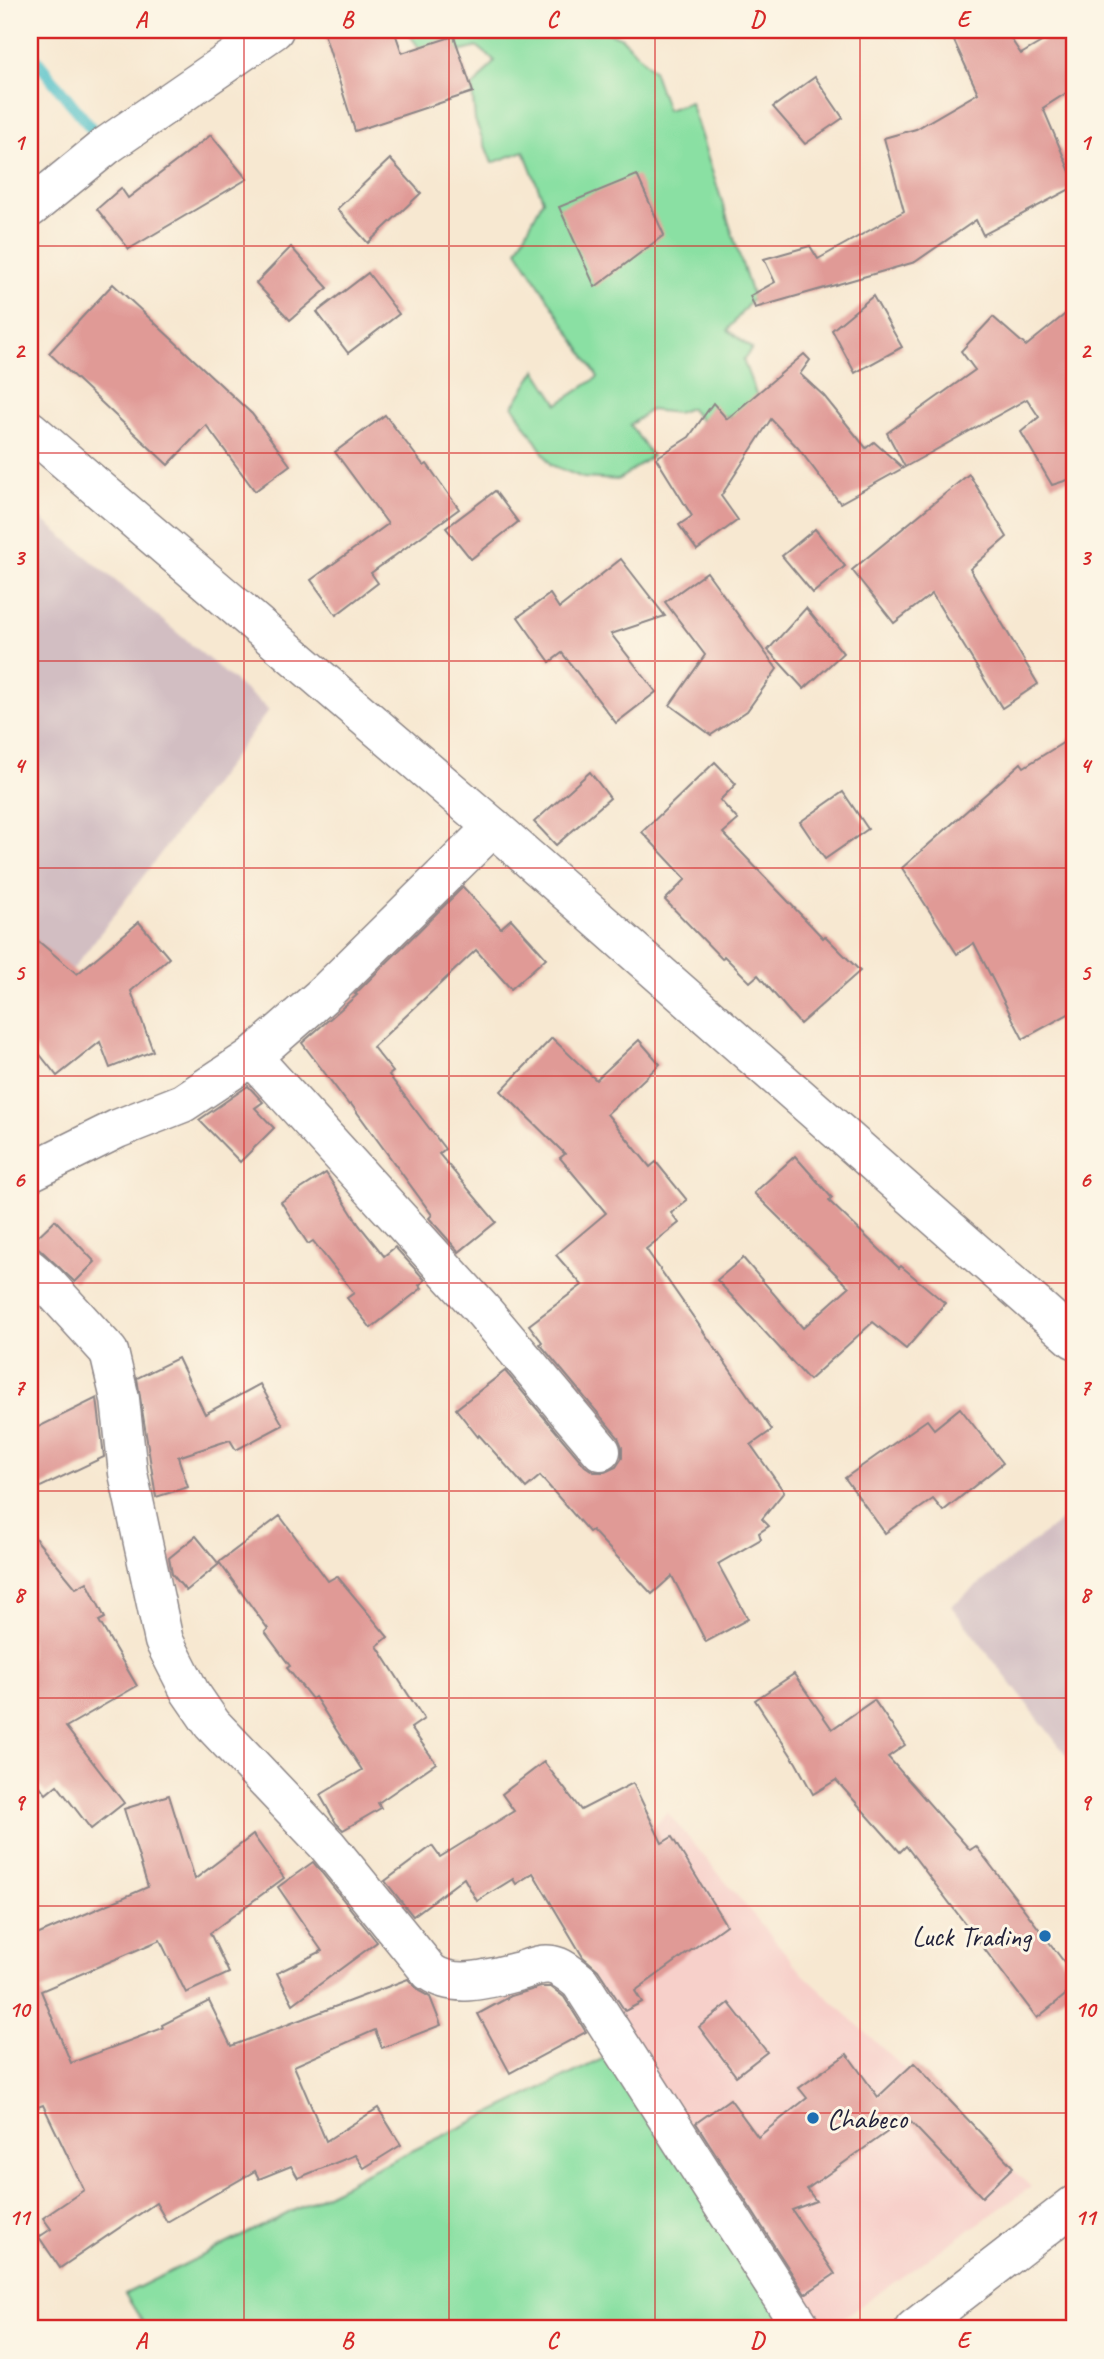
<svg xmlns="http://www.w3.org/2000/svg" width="1104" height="2359" viewBox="0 0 1104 2359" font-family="Caveat,sans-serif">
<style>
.built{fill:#f7d0ca}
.industrial{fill:#d2bec2}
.green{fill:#8ae0a3;stroke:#56816f;stroke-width:2}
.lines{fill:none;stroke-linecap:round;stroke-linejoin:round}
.stream{stroke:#53c1c9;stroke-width:12}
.building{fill:#e09a96}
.minor-casing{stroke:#8c8586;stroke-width:41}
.minor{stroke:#fff;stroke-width:38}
.grid{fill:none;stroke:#d62828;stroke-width:2;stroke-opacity:0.55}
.poi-dot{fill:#1f6fb2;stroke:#fcf5e5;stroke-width:2.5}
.labels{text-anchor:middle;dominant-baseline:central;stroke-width:6;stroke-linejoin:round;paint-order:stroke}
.poi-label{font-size:28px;fill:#22223b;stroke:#fcf5e5;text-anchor:end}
.neatline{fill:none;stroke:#d62828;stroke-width:2.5}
.grid-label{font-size:23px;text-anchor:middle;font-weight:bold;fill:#d62828}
</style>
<rect width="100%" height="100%" fill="#fcf5e5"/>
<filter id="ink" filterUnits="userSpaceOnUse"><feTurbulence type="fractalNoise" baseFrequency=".0143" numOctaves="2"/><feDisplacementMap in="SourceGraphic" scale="14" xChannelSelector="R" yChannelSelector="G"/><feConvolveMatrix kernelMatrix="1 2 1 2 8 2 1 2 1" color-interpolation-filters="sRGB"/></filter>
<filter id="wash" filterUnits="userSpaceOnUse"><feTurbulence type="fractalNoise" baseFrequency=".00686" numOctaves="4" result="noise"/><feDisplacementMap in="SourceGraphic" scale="28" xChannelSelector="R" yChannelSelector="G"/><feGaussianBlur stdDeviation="1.57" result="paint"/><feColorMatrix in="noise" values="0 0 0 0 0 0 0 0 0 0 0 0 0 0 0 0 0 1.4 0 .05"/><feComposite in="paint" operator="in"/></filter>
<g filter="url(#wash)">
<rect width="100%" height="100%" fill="#f7e8d1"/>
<polygon class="built" points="667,1812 803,1974 1031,2187 827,2329 808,2329 623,2049 570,1923"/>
<g class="industrial">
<polygon points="30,509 269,710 30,1026"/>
<polygon points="1074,1510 1074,1765 951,1606"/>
</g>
<g class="green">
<polygon points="406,30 603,30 622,38 653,70 667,110 690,102 753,298 728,330 752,349 743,360 761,407 747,417 715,416 702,422 690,408 677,413 650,410 630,425 652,456 618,480 583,478 551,465 513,406 536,370 558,404 598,377 517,250 543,200 524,151 492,163 475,120 472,88 495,61 478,47 443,56 420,49"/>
<polygon points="623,2049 808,2329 147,2329 125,2294 337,2189 362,2175"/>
</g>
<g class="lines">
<polyline class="stream" points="30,52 103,143"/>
</g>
<g id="blocks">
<g class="building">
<polygon points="323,30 394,30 402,53 454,36 473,92 355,131"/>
<polygon points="949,30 1005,30 1021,54 1062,30 1074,30 1074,88 1043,108 1074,181 1074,187 983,235 976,220 915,262 755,308 750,296 775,282 764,259 810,246 818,259 904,211 884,138 916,129 978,93"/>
<polygon points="815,77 843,118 805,144 773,107"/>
<polygon points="211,135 247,179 129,249 97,209 121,188 128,198"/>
<polygon points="390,159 421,193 368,243 337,209"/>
<polygon points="637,175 664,235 595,287 559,207"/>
<polygon points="291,247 328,288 290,320 256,283"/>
<polygon points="368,273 399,314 348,353 317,312"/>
<polygon points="113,284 252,414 290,465 255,491 206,425 168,465 49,353"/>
<polygon points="873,296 902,347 855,373 832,330"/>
<polygon points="1074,307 1074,478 1052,485 1021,432 1039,417 1027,399 905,467 887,433 975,370 961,351 993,317 1026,346"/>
<polygon points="804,354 810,360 800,374 824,396 866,448 874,442 903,468 840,503 798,448 771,419 721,496 738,520 697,550 679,525 692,516 656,458 689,437 713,403 727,419"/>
<polygon points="385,415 424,466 427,464 459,509 371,573 378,583 336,615 311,580 388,524 335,452"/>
<polygon points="969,474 1007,537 970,569 1038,684 1002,708 932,594 894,623 852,570"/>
<polygon points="495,491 518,522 471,559 446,528"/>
<polygon points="815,529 845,566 813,593 782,556"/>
<polygon points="621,559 665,616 611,634 656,692 616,723 562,653 550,662 518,617 550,594 559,608"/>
<polygon points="707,572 777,669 747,711 711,735 670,705 705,655 665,602"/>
<polygon points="806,608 843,653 804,689 768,650"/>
<polygon points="1074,736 1074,1011 1023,1039 974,943 957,954 902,868 1021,763 1024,767"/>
<polygon points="715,762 736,784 720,800 738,820 723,833 823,938 825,936 860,971 800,1024 758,975 750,982 724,956 722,959 665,900 686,879 642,832"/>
<polygon points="590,772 610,798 556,845 534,822"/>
<polygon points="843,792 868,829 825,859 800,822"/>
<polygon points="463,887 501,928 511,919 546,958 511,989 476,950 373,1047 393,1072 389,1075 445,1149 439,1154 496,1222 459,1252 429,1218 432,1215 351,1104 349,1105 302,1043 357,995 355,994"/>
<polygon points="139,922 169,958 131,991 153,1051 110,1068 100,1042 57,1076 30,1042 30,934 77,974"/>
<polygon points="552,1038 596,1080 639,1040 660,1064 607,1114 650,1167 656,1162 687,1200 671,1213 679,1223 646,1249 772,1430 751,1445 784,1492 762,1519 769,1526 759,1533 761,1539 718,1564 748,1619 706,1642 672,1576 652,1594 592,1530 589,1532 540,1476 526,1488 479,1435 478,1437 456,1409 505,1371 585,1466 594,1472 605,1472 616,1467 622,1458 622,1447 618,1437 540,1344 542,1342 529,1325 582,1285 556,1255 606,1213 560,1158 565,1154 501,1091"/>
<polygon points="248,1086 263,1102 255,1108 274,1128 240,1162 199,1120"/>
<polygon points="795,1156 832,1198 829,1201 899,1268 901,1266 945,1303 906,1349 873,1322 809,1380 717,1280 743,1258 803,1328 849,1287 754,1193"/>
<polygon points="326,1173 359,1225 384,1256 395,1247 425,1280 419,1285 422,1288 371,1328 347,1298 354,1293 313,1241 308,1244 281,1202"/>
<polygon points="55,1220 95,1262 75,1282 32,1242"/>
<polygon points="178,1358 205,1414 260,1384 283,1425 236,1450 230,1440 178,1457 188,1487 156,1497 137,1378"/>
<polygon points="97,1398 104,1457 30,1492 30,1431"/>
<polygon points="960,1408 1003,1463 943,1511 933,1499 885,1533 845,1478 927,1420 934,1429"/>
<polygon points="280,1516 328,1581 337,1576 388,1637 377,1646 424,1719 411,1728 436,1763 378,1803 381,1808 343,1830 336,1823 320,1795 362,1770 315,1697 312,1699 287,1668 290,1666 265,1632 268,1629 219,1562"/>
<polygon points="30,1532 76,1588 87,1582 105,1618 99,1621 137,1686 66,1727 124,1803 91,1829 57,1785 46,1794 30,1773"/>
<polygon points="196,1536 219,1564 186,1591 172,1574 169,1558"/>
<polygon points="794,1674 832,1729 874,1700 905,1745 888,1757 970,1850 976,1846 1074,1975 1074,1988 1037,2018 906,1846 900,1852 836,1780 813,1794 796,1763 755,1700"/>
<polygon points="544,1762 581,1810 633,1783 662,1843 672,1837 726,1925 635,1991 642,2002 625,2011 598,1970 583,1957 533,1873 516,1884 513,1879 477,1901 464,1878 413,1916 385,1881 432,1846 440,1857 514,1811 502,1794"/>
<polygon points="169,1795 195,1879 253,1835 284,1878 210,1933 229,1973 186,1993 160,1940 41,1991 71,2063 163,2028 162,2025 209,2001 231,2046 408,1979 419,1991 430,1997 441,2025 382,2048 375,2030 294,2066 326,2141 378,2108 401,2145 364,2168 355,2155 298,2178 291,2166 259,2179 255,2171 167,2222 156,2203 60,2268 39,2237 51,2229 43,2218 84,2190 43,2105 30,2110 30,1938 148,1887 124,1809"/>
<polygon points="313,1862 377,1942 293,2004 277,1973 322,1951 278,1887"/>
<polygon points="541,1987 551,1987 564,1997 586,2032 510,2073 478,2014 511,1996"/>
<polygon points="729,2003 767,2052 736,2076 699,2027"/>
<polygon points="847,2054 878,2097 914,2063 1013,2167 982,2197 907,2118 807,2189 816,2201 792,2210 835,2274 805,2294 696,2123 730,2099 758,2137 807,2098 799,2088"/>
</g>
</g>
</g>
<g filter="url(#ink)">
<use href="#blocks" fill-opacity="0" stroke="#8c8586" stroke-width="2"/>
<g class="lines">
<defs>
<g id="minor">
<polyline points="30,208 106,146 274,30"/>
<polyline points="30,430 493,827 1074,1339"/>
<polyline points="252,1057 485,1313 601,1451"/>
<polyline points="30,1172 117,1129 183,1103 252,1057 323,995 493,827"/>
<path d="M30,1269l17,15 62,68 11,47 8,74 36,168 26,51 22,32 115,121 103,127c26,18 61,6 90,-1 10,-3 21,-8 32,-6 11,2 19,10 28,17l222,347"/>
<polyline points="914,2329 1074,2205"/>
</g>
</defs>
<use href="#minor" class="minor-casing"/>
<use href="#minor" class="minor"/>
</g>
</g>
<path class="grid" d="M244,30v2299M449,30v2299M655,30v2299M860,30v2299M30,246h1044M30,453h1044M30,661h1044M30,868h1044M30,1076h1044M30,1283h1044M30,1491h1044M30,1698h1044M30,1906h1044M30,2113h1044"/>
<g class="poi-dot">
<circle cx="1045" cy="1936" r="7"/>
<circle cx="813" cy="2118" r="7"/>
</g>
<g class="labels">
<g class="poi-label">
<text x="1031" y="1936">Luck Trading</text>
<text x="827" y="2118" text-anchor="start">Chabeco</text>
</g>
</g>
<rect width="1104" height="2359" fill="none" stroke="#fcf5e5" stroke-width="77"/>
<rect x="38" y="38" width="1028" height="2282" class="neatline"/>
<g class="grid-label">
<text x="141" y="27">A</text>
<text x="347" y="27">B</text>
<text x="552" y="27">C</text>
<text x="757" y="27">D</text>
<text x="963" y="27">E</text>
<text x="19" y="150">1</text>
<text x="1085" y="150">1</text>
<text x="19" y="358">2</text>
<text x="1085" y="358">2</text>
<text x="19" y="565">3</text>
<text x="1085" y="565">3</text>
<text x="19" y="773">4</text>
<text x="1085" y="773">4</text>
<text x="19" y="980">5</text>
<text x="1085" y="980">5</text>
<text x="19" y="1187">6</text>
<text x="1085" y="1187">6</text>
<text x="19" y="1395">7</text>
<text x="1085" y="1395">7</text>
<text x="19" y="1602">8</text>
<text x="1085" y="1602">8</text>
<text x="19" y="1810">9</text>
<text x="1085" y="1810">9</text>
<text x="19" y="2017">10</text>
<text x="1085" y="2017">10</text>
<text x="19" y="2225">11</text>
<text x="1085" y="2225">11</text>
<text x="141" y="2348">A</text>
<text x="347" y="2348">B</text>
<text x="552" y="2348">C</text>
<text x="757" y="2348">D</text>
<text x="963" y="2348">E</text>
</g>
</svg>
